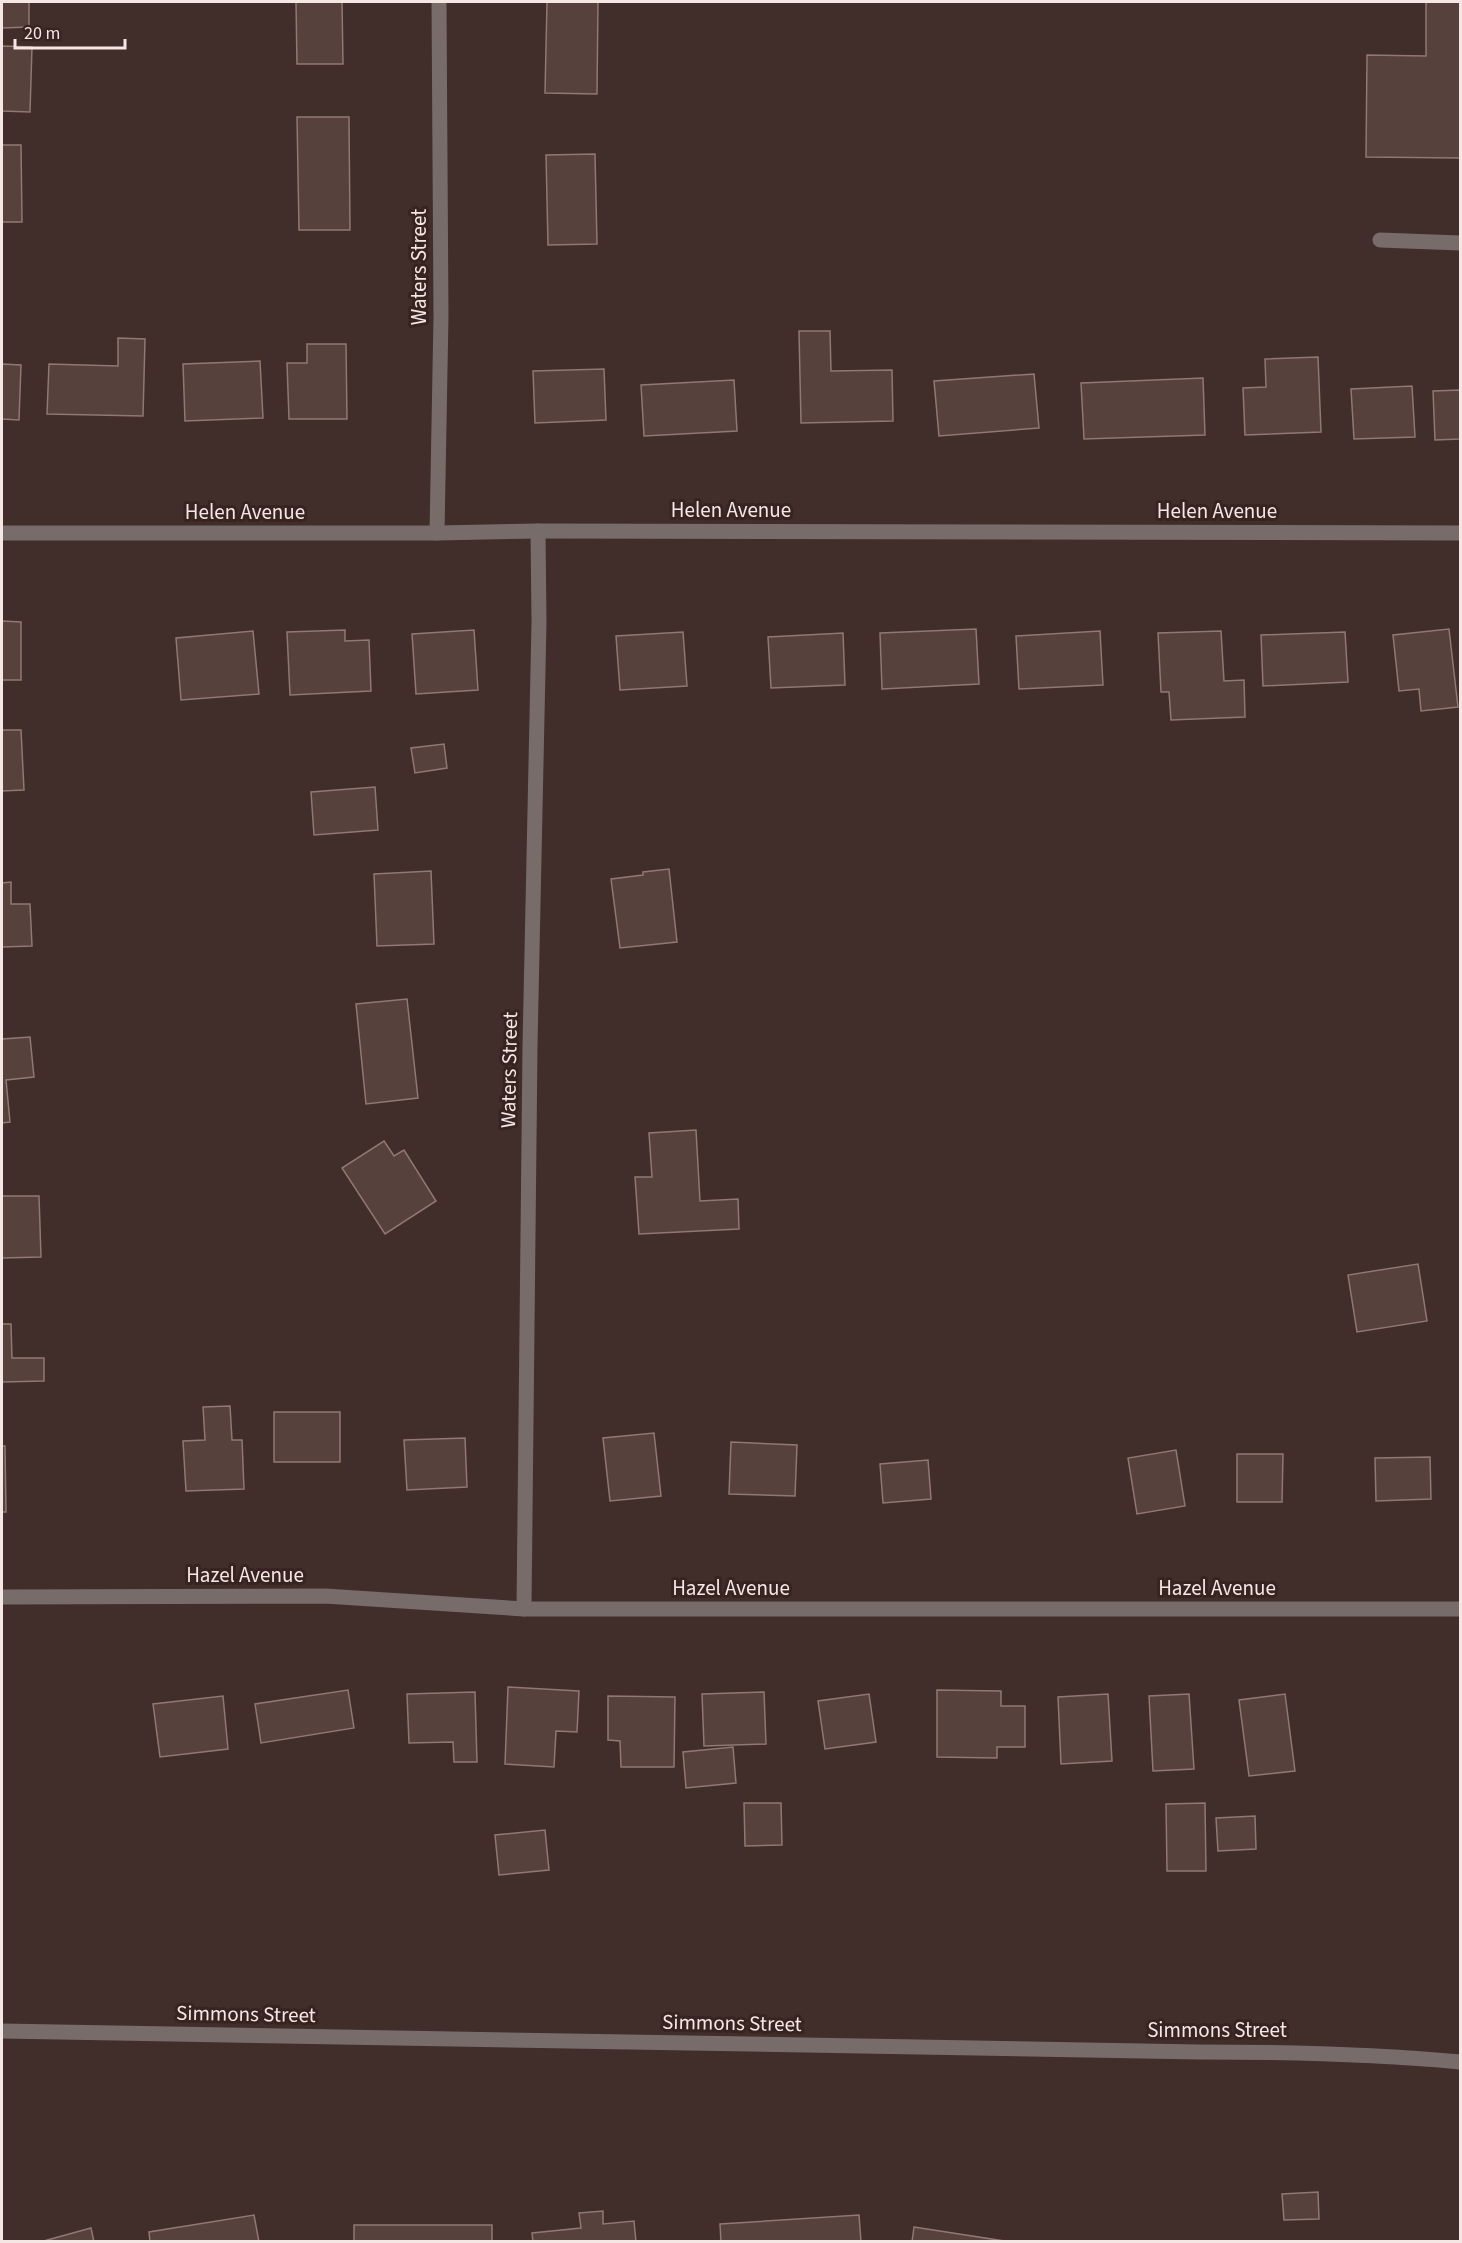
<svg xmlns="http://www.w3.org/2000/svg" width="1462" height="2243" viewBox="0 0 1462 2243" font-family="'Source Sans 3',sans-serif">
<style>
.building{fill:#57413d;stroke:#917873;stroke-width:1.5}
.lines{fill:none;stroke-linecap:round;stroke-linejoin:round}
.minor{stroke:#776c6a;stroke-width:15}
.labels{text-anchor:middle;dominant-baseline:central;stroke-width:6;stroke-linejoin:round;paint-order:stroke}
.street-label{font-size:21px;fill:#f5e7e4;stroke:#37231f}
</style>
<rect width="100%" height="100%" fill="#412d29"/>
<g class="building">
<polygon points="2,2 29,2 29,27 2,28"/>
<polygon points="296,2 342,2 343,64 297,64"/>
<polygon points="547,2 598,2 597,94 545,93"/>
<polygon points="1426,2 1460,2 1460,158 1366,157 1367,55 1426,56"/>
<polygon points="2,46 32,47 30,112 2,111"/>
<polygon points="297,117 349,117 350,230 299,230"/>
<polygon points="2,145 21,145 22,222 2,222"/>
<polygon points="595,154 597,244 548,245 546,155"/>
<polygon points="799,331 830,331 831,371 892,370 893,421 801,423"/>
<polygon points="118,338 145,339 143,416 47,414 49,364 118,366"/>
<polygon points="307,344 346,344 347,419 289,419 287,363 307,363"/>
<polygon points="1318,357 1321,432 1245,435 1243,388 1266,387 1265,359"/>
<polygon points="260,361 263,418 185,421 183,364"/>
<polygon points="2,364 21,365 19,420 2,419"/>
<polygon points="604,369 606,420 535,423 533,371"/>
<polygon points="1034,374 1039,428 939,436 934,381"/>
<polygon points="1203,378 1205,435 1084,439 1081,383"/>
<polygon points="734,380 737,431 644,436 641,385"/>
<polygon points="1412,386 1415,437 1354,439 1351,389"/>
<polygon points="1460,390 1460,439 1435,440 1433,391"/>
<polygon points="2,621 21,622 21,680 2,680"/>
<polygon points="976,629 979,684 882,689 880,633"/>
<polygon points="1449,629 1458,707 1421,711 1419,689 1399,691 1393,635"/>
<polygon points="345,630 345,641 369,640 371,691 290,695 287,632"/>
<polygon points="474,630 478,690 416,694 412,634"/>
<polygon points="253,631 259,694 181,700 176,638"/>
<polygon points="1100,631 1103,685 1019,689 1016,636"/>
<polygon points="1221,631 1224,681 1244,680 1245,717 1171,720 1169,692 1161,692 1158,633"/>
<polygon points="683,632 687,686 620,690 616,636"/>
<polygon points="1345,632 1348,682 1263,686 1261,635"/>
<polygon points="843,633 845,685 771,688 768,637"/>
<polygon points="2,730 21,730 24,790 2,791"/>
<polygon points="444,744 447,768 415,773 411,748"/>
<polygon points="375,787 378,830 314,835 311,792"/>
<polygon points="669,869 677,942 620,948 611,879 643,875 643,872"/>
<polygon points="431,871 434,944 377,946 374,874"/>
<polygon points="11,882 11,904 30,904 32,946 2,947 2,883"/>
<polygon points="407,999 418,1098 366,1104 356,1004"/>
<polygon points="30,1037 34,1077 6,1080 10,1122 2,1123 2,1039"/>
<polygon points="696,1130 700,1201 738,1199 739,1229 639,1234 635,1177 652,1177 649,1133"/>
<polygon points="384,1141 394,1156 404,1150 436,1201 385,1234 342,1168"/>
<polygon points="2,1196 39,1196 41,1257 2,1258"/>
<polygon points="1418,1264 1427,1321 1357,1332 1348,1275"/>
<polygon points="2,1324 11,1324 12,1358 44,1358 44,1381 2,1382"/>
<polygon points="230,1406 232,1440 242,1440 244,1489 186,1491 183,1441 205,1440 203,1407"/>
<rect x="274" y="1412" width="66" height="50"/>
<polygon points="654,1433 661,1496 610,1501 603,1438"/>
<polygon points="465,1438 467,1487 407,1490 404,1440"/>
<polygon points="731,1442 797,1445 795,1496 729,1494"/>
<polygon points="2,1446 5,1446 6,1512 2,1512"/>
<polygon points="1176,1450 1185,1506 1137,1514 1128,1458"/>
<polygon points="1237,1454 1283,1454 1282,1502 1237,1502"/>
<polygon points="1430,1457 1431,1499 1376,1501 1375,1458"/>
<polygon points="928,1460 931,1499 883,1503 880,1464"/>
<polygon points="508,1687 579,1691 577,1732 556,1731 554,1767 505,1764"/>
<polygon points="348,1690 354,1728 261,1743 255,1704"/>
<polygon points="937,1690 1001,1691 1001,1706 1025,1706 1025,1747 997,1747 997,1758 937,1757"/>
<polygon points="475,1692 477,1762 454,1762 453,1742 409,1743 407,1694"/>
<polygon points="764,1692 766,1744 704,1746 702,1694"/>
<polygon points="869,1694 876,1742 825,1749 818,1701"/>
<polygon points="1108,1694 1112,1761 1061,1764 1058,1697"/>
<polygon points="1189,1694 1194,1769 1153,1771 1149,1696"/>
<polygon points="1285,1694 1295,1771 1249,1776 1239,1700"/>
<polygon points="223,1696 228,1749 160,1757 153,1704"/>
<polygon points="608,1696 675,1697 674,1767 621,1767 620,1741 608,1740"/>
<polygon points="733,1747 736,1783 686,1788 683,1752"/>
<polygon points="744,1803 781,1803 782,1845 745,1846"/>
<polygon points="1205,1803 1206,1871 1167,1871 1166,1804"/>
<polygon points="1255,1816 1256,1849 1218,1851 1216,1818"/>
<polygon points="545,1830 549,1870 499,1875 495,1835"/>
<polygon points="1318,2192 1319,2219 1284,2220 1282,2194"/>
<polygon points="603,2211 603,2224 634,2221 636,2242 533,2242 532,2233 581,2228 579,2213"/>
<polygon points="254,2215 259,2242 150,2242 149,2232"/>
<polygon points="859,2215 861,2242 721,2242 720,2224"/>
<rect x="354" y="2225" width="138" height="17"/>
<polygon points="914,2227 1004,2241 1004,2242 912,2242"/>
<polygon points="91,2228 94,2242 40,2242"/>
</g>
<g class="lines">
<g class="minor">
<polyline points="1380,240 1460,243"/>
<polyline points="2,533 437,533 538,531 1460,533"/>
<polyline points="437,533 441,316 439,2"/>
<polyline points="2,1597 325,1596 524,1609 1460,1609"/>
<polyline points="524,1609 530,1046 539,622 538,531"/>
<path d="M2,2031l1197,21c88,0 174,2 261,10"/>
</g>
</g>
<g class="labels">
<g class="street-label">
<text transform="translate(419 267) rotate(-90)">Waters Street</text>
<text x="731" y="510">Helen Avenue</text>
<text x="1217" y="511">Helen Avenue</text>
<text x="245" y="512">Helen Avenue</text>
<text transform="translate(509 1070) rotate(-89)">Waters Street</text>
<text x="245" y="1575">Hazel Avenue</text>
<text x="731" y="1588">Hazel Avenue</text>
<text x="1217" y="1588">Hazel Avenue</text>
<text transform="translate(246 2014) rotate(1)">Simmons Street</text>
<text transform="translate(732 2023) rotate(1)">Simmons Street</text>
<text x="1217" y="2030">Simmons Street</text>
</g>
</g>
<rect width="1462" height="2243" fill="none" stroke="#f5e7e4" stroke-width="6"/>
<path d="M15 39v9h110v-9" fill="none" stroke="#f5e7e4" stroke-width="3"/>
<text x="24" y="39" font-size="18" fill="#f5e7e4" stroke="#37231f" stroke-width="4.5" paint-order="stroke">20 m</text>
</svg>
